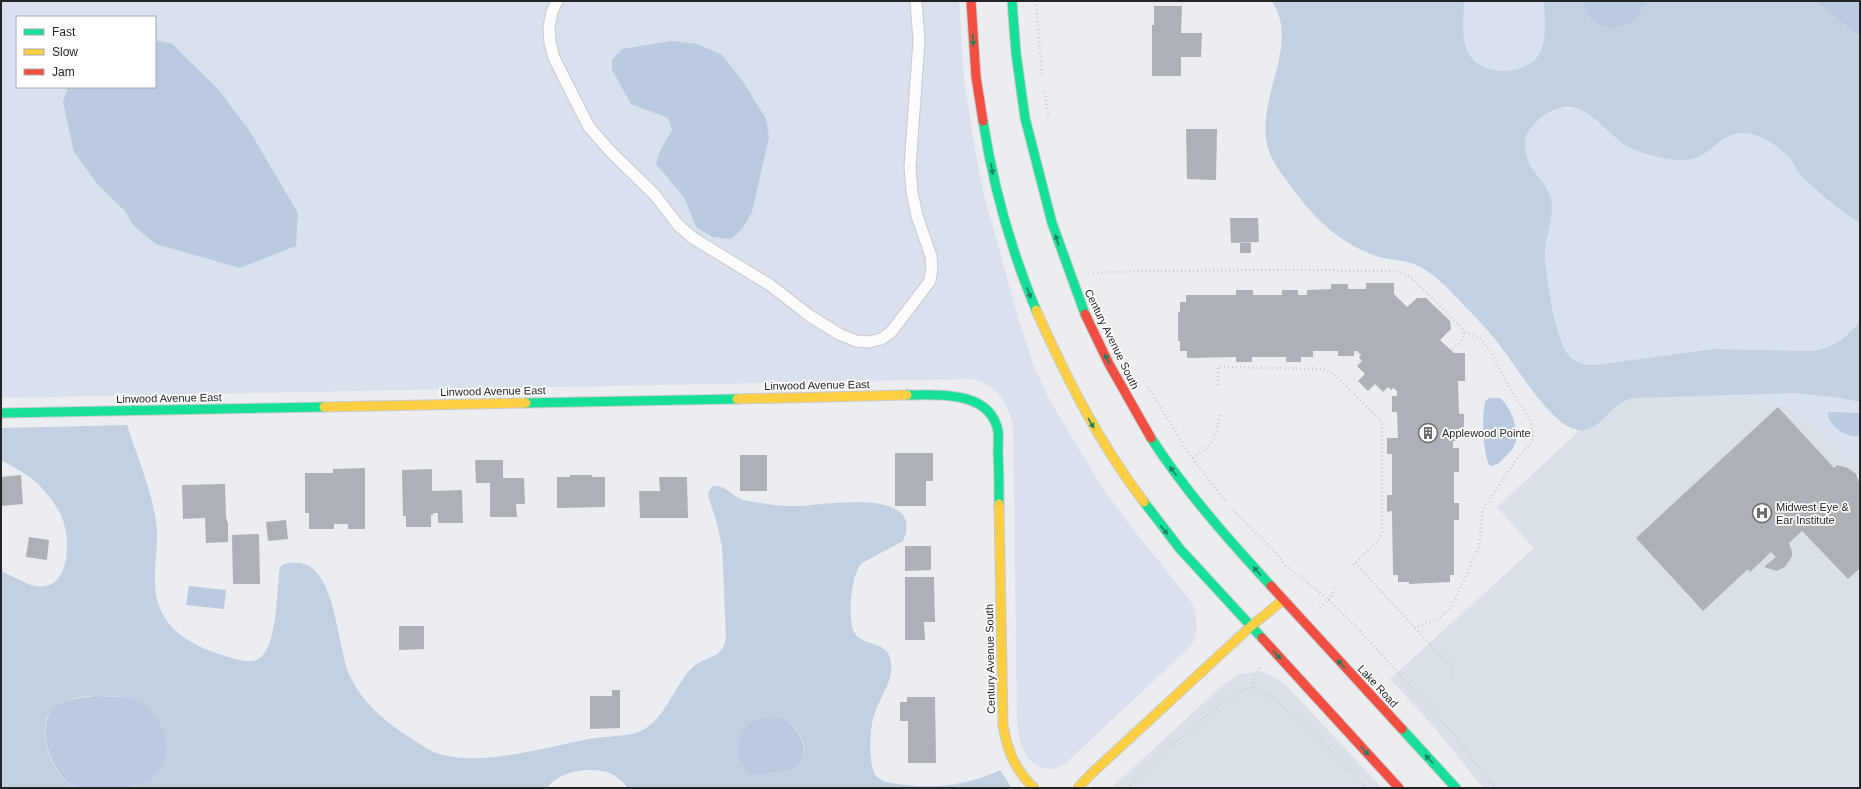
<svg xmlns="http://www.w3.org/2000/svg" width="1861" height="789" viewBox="0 0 1861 789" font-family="Arial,sans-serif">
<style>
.built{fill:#dae0e7}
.green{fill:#d8e1ed;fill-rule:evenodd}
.forest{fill:#c3d0e2;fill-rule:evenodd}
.water{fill:#bacae1}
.building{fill:#acb0b7}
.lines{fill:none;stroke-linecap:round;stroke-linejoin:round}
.lane-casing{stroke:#c9cbce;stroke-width:13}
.fast-casing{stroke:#c9cbce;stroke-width:11}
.slow-casing{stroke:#c9cbce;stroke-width:11}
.jam-casing{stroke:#c9cbce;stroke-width:11}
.path{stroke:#cccdcf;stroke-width:2.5;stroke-dasharray:1 3;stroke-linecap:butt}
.lane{stroke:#fcfcfd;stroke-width:11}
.fast{stroke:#16e098;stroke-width:9}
.slow{stroke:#ffcf43;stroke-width:9}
.jam{stroke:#f24e42;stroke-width:9}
.oneway{fill:#1c8260}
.labels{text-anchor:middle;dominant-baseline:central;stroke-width:3.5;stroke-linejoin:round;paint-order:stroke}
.street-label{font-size:11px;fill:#232527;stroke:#fff}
.poi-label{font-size:11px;fill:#232527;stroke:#fff;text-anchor:start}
</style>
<rect width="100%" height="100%" fill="#ebedf0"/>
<g class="built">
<polygon points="1620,393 1794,393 1860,464 1860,788 1483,788 1435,728 1390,679 1534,548 1497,507"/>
<polygon points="1253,672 1266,673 1284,683 1382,788 1111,788 1223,685 1238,675"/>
</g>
<g class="green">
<path d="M1,1h958l5,79 13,81 8,38 33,118 16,50 16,34 50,83 29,40 63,79c6,14 7,29 -1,43l-125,117c-7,5 -14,7 -21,5 -23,-4 -26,-30 -28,-48l-4,-294c-5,-23 -16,-42 -41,-47l-971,19zM17,17h138v70h-138z"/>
<path d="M1464,1h80c0,16 4,41 -6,55 -16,21 -61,20 -71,-6 -6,-14 -3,-34 -3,-49z"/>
<path d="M1559,108c21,0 25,2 42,15l116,20c4,-3 7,-6 11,-7 22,-11 51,9 64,26 4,6 7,13 12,18 17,17 36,30 56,43v98c-15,18 -24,25 -47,30l-99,-2 -119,16c-10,0 -19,-1 -25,-8 -15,-17 -25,-84 -25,-106 1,-6 0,-13 2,-18 1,-7 5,-14 5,-21 2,-28 -33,-44 -27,-71 3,-17 20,-26 34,-33z"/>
<path d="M1794,393l46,5 20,4v70c-45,-48 -66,-73 -135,-77z"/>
</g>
<g class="forest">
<path d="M1272,1h192c0,15 -3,35 3,49 10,26 55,27 71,6 10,-14 6,-39 6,-55h37c3,7 6,14 11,19 19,18 49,4 54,-19h170l36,30 8,4v188c-21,-13 -37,-26 -55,-43 -6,-5 -9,-12 -13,-19 -13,-15 -36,-32 -58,-27 -12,3 -20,13 -30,20 -12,8 -31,7 -45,3 -10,-2 -23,-6 -32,-11 -25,-15 -44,-54 -79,-33 -10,6 -23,18 -23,30 -1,28 20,33 26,56 4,17 -5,34 -6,52 0,23 10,90 25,106 7,7 16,8 25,8l119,-16 99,2c23,-5 32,-12 47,-30v81l-20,-4 -46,-5 -160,5c-4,1 -8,2 -12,4 -16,10 -27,34 -48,27 -26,-8 -61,-68 -79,-90 -16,-19 -36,-39 -54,-57 -8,-7 -17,-14 -27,-18 -11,-4 -24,-4 -35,-7 -41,-14 -65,-39 -90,-73 -7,-10 -16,-21 -20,-33 -17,-49 33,-104 3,-150z"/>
<path d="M127,425c11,34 27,70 30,105 1,18 -3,35 -2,52 0,46 37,65 77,76 6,2 14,4 21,3 26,-3 23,-74 27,-94 5,-5 12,-5 20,-4 36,5 37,82 49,111 12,28 38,49 63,65 7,4 16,11 24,14 45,15 108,-6 153,-14 15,-3 41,-2 54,-9 24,-14 30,-43 49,-62 13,-13 30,-7 34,-30l-4,-92 -5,-22 -9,-29 1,-4 4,-5c14,-1 18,10 30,14 9,2 20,3 30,5 8,1 18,1 27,1 25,-1 127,-19 103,35l-41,22c-11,11 -16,60 -6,72 10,11 30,7 34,23 6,22 -10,37 -16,57 -4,12 -7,52 3,62 7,6 21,7 29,8 33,4 65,-1 94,-15l12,18h-384c-5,-5 -9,-10 -14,-13 -19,-10 -55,-5 -67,13h-425c28,-7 42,-12 43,-44l-35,-46c-15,-2 -51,-4 -64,3 -6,3 -16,10 -19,16 -7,19 4,52 20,65 4,3 9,4 14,6h-80v-217c9,4 25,13 34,15 37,7 36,-49 26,-71 -5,-12 -23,-33 -34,-40 -8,-5 -17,-10 -26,-15v-32zM759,718c9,1 19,1 28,4 5,1 10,8 13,13 16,31 -16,39 -40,39 -5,0 -10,-3 -15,-5 -12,-14 -1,-32 5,-47z"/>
</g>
<g class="water">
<path d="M1581,1h65c-5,23 -35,37 -54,19 -5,-5 -8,-12 -11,-19z"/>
<polygon points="1816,1 1860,1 1860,35 1852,31"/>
<polygon points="155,40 172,44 218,89 249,130 298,213 296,246 240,268 156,244 134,226 125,211 98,185 74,152 63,102 68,87 155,87"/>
<polygon points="672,41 697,44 721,54 742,80 766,119 769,137 752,212 742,229 731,239 712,237 696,227 684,197 656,164 660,151 672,130 668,118 631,104 612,70 612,60 622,49"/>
<path d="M1490,398h10c10,7 19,32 16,43 -2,8 -8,13 -13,18 -3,4 -8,7 -13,7 -7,-9 -9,-56 -4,-66z"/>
<path d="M1832,412l28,1v23c-14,2 -25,-7 -32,-18v-5z"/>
<polygon points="189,586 226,590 224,609 186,605"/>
<path d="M95,696c14,1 29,-1 42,5 23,10 38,46 23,69 -7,11 -26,16 -38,18 -11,1 -38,1 -48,-2 -20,-9 -35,-50 -26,-69 1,-4 6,-9 9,-11 11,-9 25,-8 38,-10z"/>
<path d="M759,718c8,0 17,-2 24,1 16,7 31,36 12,48 -6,4 -16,5 -23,6 -7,1 -15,2 -22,0 -17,-7 -13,-39 -2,-49 3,-3 7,-4 11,-6z"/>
</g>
<g class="building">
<polygon points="1154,6 1182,6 1181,33 1202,33 1201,57 1181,57 1181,76 1152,76 1152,25 1154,25"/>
<polygon points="1186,129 1217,129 1216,180 1187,179"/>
<polygon points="1230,218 1258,218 1259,242 1231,243"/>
<rect x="1240" y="243" width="11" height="10"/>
<polygon points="1366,283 1394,283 1394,294 1407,307 1417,298 1426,298 1450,321 1451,329 1440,340 1454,353 1465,353 1465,381 1458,381 1459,414 1464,414 1464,428 1459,428 1459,441 1453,441 1453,448 1459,448 1459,472 1454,472 1454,503 1459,503 1459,520 1454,520 1454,575 1450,575 1450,582 1409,584 1409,582 1398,582 1398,575 1393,575 1392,511 1387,512 1387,495 1392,495 1392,454 1387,454 1387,438 1398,438 1397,412 1392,412 1392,396 1397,396 1397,391 1393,388 1391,390 1388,387 1383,392 1375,384 1368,391 1358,381 1365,374 1357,366 1362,361 1359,357 1361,355 1357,351 1354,351 1354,356 1338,356 1338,351 1313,351 1313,357 1301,357 1301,362 1286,362 1286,357 1252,357 1252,362 1236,362 1236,357 1187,358 1187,351 1180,351 1180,341 1178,341 1178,312 1180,312 1180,302 1186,302 1186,295 1236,295 1236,290 1253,290 1253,295 1282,295 1282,290 1298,290 1298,295 1307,295 1307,290 1331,289 1331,284 1348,284 1348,289 1366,289"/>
<polygon points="1778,407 1834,468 1837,465 1848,468 1856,474 1859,482 1860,568 1848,579 1802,531 1789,543 1792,551 1792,556 1785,567 1777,571 1764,567 1776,557 1771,552 1750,572 1748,569 1703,611 1636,538"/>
<polygon points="895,453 933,453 933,481 926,481 926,506 895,506"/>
<rect x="740" y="455" width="27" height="36"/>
<polygon points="475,460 503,460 503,478 524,478 525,504 516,504 517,517 490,517 490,483 476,483"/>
<polygon points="365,468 365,529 348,529 348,524 334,524 334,529 309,529 309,513 305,513 305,473 333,473 333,469"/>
<polygon points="432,469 432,491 462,490 463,523 438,523 438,513 433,513 433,515 431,515 431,527 406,527 406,516 403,516 402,470"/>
<polygon points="21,475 23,504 1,506 1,477"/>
<polygon points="570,475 592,475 592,477 605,477 605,507 557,508 557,477 570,477"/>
<polygon points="659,477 687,477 688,518 640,518 639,491 660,491"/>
<polygon points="225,484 226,517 228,524 228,542 206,543 205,518 183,519 182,485"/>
<polygon points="286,520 288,539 268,541 266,522"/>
<polygon points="259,534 260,584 233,584 232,535"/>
<polygon points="29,537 49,540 47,560 26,557"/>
<polygon points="905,546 931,546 931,570 905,571"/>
<polygon points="905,577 934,577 935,622 924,622 925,640 905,640"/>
<polygon points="399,626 424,626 424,649 399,650"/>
<polygon points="612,690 620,690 620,728 590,729 590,696 612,696"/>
<polygon points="907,697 935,697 936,763 908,763 908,721 900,721 900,702 907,702"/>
</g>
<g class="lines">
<defs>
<polyline id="lane" points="557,1 552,12 549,27 550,43 554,58 589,127 610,151 655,195 678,225 693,238 770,285 810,316 839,334 856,341 868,342 881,339 891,332 930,281 932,268 931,256 917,216 912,192 910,167 919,41 916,1"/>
<g id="fast">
<polyline points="1012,1 1016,53 1025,118 1052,223 1085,314"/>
<path d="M983,121c10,64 28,129 53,189"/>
<path d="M907,395c31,0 83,-5 91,36 1,6 0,14 0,21 1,18 1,35 1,52"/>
<polyline points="526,403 737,399"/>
<polyline points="1,413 324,407"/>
<path d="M1151,438c35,54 77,101 120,148"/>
<polyline points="1144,502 1180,549 1262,638"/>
<polyline points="1402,729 1456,788"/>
</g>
<g id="slow">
<path d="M1036,310c30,67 63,133 108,192"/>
<polyline points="737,399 907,395"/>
<polyline points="324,407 526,403"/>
<path d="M999,504l4,221c4,25 12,45 31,63"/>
<polyline points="1078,788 1091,774 1250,627 1283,600"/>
</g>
<g id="jam">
<polyline points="971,1 976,77 983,121"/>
<polyline points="1085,314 1109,364 1151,438"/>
<polyline points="1271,586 1402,729"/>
<polyline points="1262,638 1399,788"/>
</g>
</defs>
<use href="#lane" class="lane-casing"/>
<use href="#fast" class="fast-casing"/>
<use href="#slow" class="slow-casing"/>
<use href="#jam" class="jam-casing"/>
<g class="path">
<polyline points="1036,1 1042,75"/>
<polyline points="1045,92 1049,119"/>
<path d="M1093,273l45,-2 162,-1 96,1 15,6 51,51c6,10 -4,16 -11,22"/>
<polyline points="1218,385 1218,367 1322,369 1334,374 1380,420 1382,425 1382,532 1378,541 1353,565"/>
<polyline points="1148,387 1191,457 1225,500"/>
<path d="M1193,458c19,-14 26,-21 26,-46"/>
<polyline points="1233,510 1276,553 1286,566 1329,600 1364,635 1454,735 1495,788"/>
<polyline points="1355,563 1415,628 1437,619 1451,608 1479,547 1483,509 1516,460 1531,443 1533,437 1531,421 1509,387 1491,352 1481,339 1465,332"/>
<polyline points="1320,608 1332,596 1334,585"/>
<polyline points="1415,628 1452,668 1454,681"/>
<polyline points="1253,687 1254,677 1260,668"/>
<path d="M1127,788c23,-22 99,-97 126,-101l15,8 44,35 54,58"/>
</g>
<use href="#lane" class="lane"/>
<use href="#fast" class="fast"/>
<use href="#slow" class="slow"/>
<use href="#jam" class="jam"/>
</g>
<defs><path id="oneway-solid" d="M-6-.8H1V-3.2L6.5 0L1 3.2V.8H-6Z"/></defs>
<g class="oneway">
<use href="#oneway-solid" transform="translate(973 40) rotate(86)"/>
<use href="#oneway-solid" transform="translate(992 169) rotate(79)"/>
<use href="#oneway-solid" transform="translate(1057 240) rotate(-108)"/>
<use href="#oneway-solid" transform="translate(1029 293) rotate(69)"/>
<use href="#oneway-solid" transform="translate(1107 359) rotate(-116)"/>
<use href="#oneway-solid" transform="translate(1091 423) rotate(60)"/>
<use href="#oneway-solid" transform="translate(1173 471) rotate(-126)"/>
<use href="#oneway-solid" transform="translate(1164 530) rotate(51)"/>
<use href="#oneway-solid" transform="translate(1257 571) rotate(-132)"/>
<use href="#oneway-solid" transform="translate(1277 655) rotate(47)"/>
<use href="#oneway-solid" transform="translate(1341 664) rotate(-133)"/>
<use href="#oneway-solid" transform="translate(1365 751) rotate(47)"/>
<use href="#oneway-solid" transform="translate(1429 759) rotate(-133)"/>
</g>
<defs>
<symbol id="building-ring" viewBox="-11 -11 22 22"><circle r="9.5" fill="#fff" stroke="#696b6d" stroke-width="1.5"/><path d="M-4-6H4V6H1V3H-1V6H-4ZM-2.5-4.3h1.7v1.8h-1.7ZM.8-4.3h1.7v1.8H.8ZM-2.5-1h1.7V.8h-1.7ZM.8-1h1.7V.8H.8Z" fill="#696b6d"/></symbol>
<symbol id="hospital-ring" viewBox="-11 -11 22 22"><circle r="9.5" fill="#fff" stroke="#696b6d" stroke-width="1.5"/><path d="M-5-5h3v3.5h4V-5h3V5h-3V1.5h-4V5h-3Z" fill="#696b6d"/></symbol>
</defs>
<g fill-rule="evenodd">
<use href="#building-ring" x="1417" y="422" width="22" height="22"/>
<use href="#hospital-ring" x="1751" y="502" width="22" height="22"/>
</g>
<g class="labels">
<g class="street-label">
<text transform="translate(1112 339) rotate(64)">Century Avenue South</text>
<text transform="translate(817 385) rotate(-1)">Linwood Avenue East</text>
<text transform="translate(493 391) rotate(-1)">Linwood Avenue East</text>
<text transform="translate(169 398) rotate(-1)">Linwood Avenue East</text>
<text transform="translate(990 659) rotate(-91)">Century Avenue South</text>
<text transform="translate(1378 686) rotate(47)">Lake Road</text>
</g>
<g class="poi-label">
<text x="1442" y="433">Applewood Pointe</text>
<text x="1776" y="507">Midwest Eye &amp;<tspan x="1776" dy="13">Ear Institute</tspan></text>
</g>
</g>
<rect width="1861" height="789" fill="none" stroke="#232527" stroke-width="4"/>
<rect x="16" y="16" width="140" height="72" fill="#ffffff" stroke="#a7a8a9"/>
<rect x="24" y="29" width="20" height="6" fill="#16e098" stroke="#a7a8a9"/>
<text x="52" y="36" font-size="12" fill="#232527">Fast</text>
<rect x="24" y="49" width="20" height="6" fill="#ffcf43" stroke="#a7a8a9"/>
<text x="52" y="56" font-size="12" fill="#232527">Slow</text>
<rect x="24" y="69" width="20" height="6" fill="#f24e42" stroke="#a7a8a9"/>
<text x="52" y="76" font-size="12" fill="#232527">Jam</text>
</svg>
